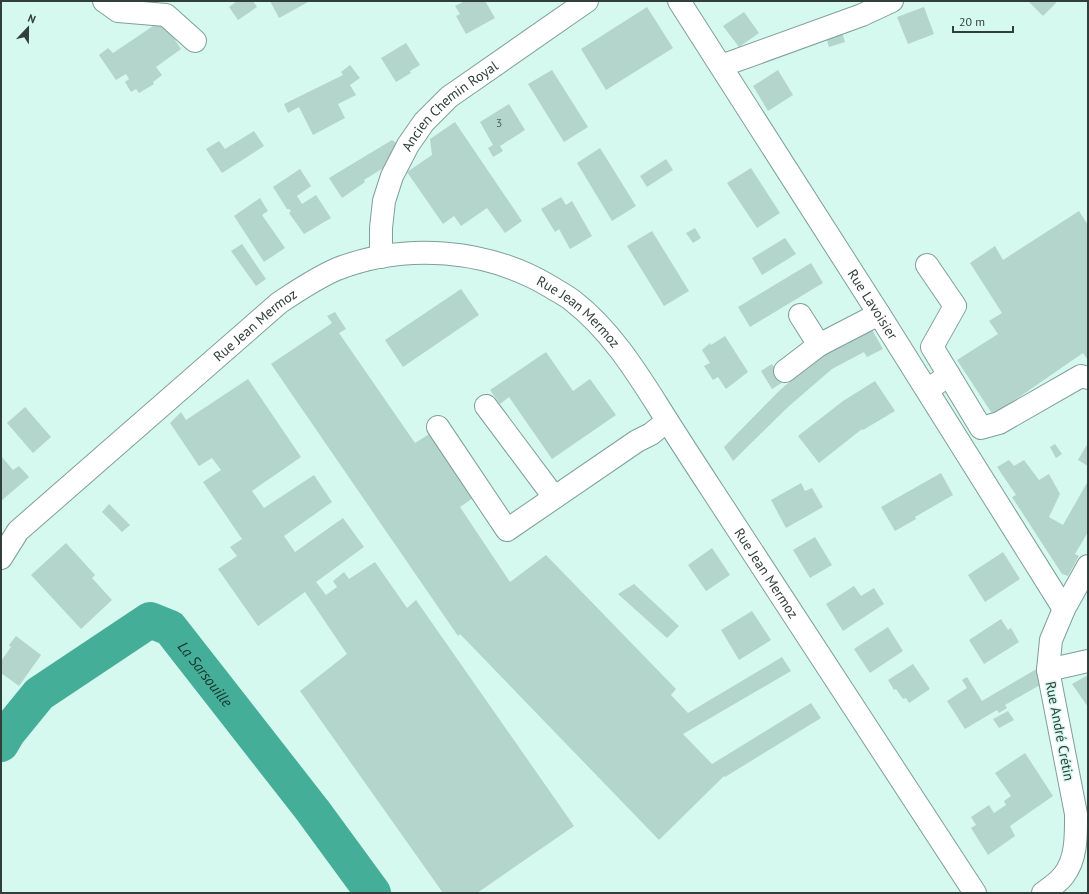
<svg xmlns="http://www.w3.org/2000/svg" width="1089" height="894" viewBox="0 0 1089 894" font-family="'PT Sans',sans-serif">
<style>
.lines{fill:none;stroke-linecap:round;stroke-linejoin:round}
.river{stroke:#44ae99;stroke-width:36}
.building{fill:#b3d5cc}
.minor-casing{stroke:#7e9f97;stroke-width:24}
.minor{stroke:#fff;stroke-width:22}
.labels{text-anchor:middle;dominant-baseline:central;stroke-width:3;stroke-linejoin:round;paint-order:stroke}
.number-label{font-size:12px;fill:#52645f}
.street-label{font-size:14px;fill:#313f3b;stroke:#d5f9ef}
.water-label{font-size:15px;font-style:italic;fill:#18302a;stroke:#d5f9ef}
</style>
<rect width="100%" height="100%" fill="#d5f9ef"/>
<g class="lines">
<path class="river" id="s1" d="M1,744l7,-12 31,-38 111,-74 20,8 143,183 60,82"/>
</g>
<g class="building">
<polygon points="237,1 253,1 257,7 238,20 229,7"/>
<polygon points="270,1 310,1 279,18"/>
<polygon points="465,1 485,1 495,18 466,34 456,16 460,14 455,6"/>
<polygon points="1028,1 1055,1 1056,3 1043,16"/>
<polygon points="647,7 673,48 606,90 581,49"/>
<polygon points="924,7 934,34 908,44 897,17"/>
<polygon points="744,12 759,33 739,47 723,26"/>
<polygon points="162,20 181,49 156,67 162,75 153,82 154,84 139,93 136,89 131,92 125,82 129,79 126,74 116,80 99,55 108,48 113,53"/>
<polygon points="842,32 845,42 829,47 826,37"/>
<polygon points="406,43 420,65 410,71 411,73 396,82 381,58"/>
<polygon points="350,65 360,78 350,85 356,95 338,104 345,118 313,135 299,107 288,113 284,104 343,75 341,72"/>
<polygon points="552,70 588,127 564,142 528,84"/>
<polygon points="778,70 793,95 768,111 753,86"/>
<polygon points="509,104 525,130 500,146 503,151 493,157 488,148 493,145 480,122"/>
<polygon points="455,122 522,221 505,233 487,208 461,226 454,216 443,224 407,172 432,155 430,139"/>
<polygon points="254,131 264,146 222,173 206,149 219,141 225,149"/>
<polygon points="392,140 399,145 388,165 364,180 365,182 342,198 329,178"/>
<polygon points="600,148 636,206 612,221 577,163"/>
<polygon points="666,159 673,170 647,187 640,176"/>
<polygon points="751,168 780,213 757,228 727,183"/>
<polygon points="300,169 311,186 297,196 302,204 316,195 331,218 304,234 289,213 291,211 289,209 287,209 273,187"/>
<polygon points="561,197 566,205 572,201 592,236 570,249 559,229 555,232 541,209"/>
<polygon points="260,198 268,211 262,215 285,248 264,262 234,216"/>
<polygon points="1079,211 1088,225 1088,360 1083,353 993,415 957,360 998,334 989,321 1002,313 970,263 995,246 1003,260"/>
<polygon points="695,228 701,238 693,243 686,233"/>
<polygon points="652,231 689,291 664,306 627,246"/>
<polygon points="785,238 796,254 762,275 752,258"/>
<polygon points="242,244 266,279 256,286 231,251"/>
<polygon points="811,263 823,283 750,327 738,307"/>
<polygon points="461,289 479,315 403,367 385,340"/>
<polygon points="335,312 346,329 339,333 415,443 431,433 476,496 460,507 510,582 546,555 676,689 671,695 688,713 782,657 791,671 683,734 712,764 811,703 821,718 725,777 724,776 659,840 460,634 458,636 271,364 332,323 327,316"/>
<polygon points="871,328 883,349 867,357 864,352 832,369 788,407 733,461 724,447 779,391 821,354"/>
<polygon points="725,336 748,372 726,389 718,377 713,380 704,366 710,363 702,350 710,343 711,345"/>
<polygon points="546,352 573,391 590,379 616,415 552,459 509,397 500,404 490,390"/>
<polygon points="772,364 783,382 772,389 761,371"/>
<polygon points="248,379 301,457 252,491 264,508 314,475 332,502 284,536 295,552 343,518 364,547 316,582 326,595 337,587 333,581 344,572 349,579 375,562 407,608 416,600 574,826 477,893 443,893 300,691 347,654 305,592 258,626 218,569 237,556 230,547 242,539 203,482 221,470 212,458 199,466 170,423 181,412 186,420"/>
<polygon points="875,381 895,411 863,430 862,429 819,463 798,436 843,401"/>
<polygon points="25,407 51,437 33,453 7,423"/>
<polygon points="1088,443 1088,466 1078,460"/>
<polygon points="1055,444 1062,454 1056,458 1050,447"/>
<polygon points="1,456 13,470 19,466 29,477 1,501"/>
<polygon points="1009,460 1014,466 1024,460 1039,480 1049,474 1060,494 1049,517 1063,525 1088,481 1088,532 1075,554 1079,556 1068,576 1062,574 1012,497 1016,495 997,467"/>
<polygon points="941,473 953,495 915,517 916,519 895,531 881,507"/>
<polygon points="801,483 805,491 812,488 823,507 786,528 771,500"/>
<polygon points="109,504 130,525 122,532 102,512"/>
<polygon points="815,537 832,565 810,578 793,550"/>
<polygon points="66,543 95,575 92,578 112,600 81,629 31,575"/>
<polygon points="712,548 730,575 706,591 688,565"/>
<polygon points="1003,552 1020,579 985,602 968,575"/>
<polygon points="634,584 679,626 667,638 618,594"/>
<polygon points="854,586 861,596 874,588 884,604 843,631 826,604"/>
<polygon points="752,611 771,640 739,660 721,630"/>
<polygon points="1001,619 1008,630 1011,628 1019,642 984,664 969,640"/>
<polygon points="888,627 903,651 870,673 854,649"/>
<polygon points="16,636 41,655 19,686 1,673 1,661 11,647 9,645"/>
<polygon points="913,664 930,689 909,703 906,698 903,699 896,689 894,690 888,680"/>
<polygon points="1038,668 1040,685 1005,705 1007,708 999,713 997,710 965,729 947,701 967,688 962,680 967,677 982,701"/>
<polygon points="1088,675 1088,707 1072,684"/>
<polygon points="1008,711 1014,720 999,728 993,719"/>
<polygon points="1025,753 1053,796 1010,826 1015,836 988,855 971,828 976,825 971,817 989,805 994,813 1006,805 1004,801 1011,796 995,773"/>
</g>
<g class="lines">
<defs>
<g id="minor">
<polyline points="104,1 118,11 166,15 195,41"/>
<path id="s2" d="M679,1l200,313 185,295"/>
<polyline points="721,66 862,15 892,1"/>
<path id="s3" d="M381,257v-29l3,-27 8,-25 16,-31 16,-23 25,-25 138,-96"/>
<polyline points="927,265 955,306 932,347 949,375 936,384"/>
<polyline points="800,315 819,345 879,314"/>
<polyline points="785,371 819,345"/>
<polyline points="949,375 981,428 999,423 1081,376 1088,378"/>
<polyline points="486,406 554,497"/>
<polyline points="438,427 507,530 637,441 651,434 667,421"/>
<path id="s4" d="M1,558l17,-27 261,-228c18,-12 37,-25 58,-34 69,-27 151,-20 214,18 8,5 16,9 22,14 36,28 61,67 85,105 18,29 37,58 56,87 87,133 174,267 261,400"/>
<polyline points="1048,670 1088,661"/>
<path d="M1043,893c7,-5 16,-11 21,-18 13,-17 12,-41 12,-61l-28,-144 3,-30 13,-31 24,-43"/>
</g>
</defs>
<use href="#minor" class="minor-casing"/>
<use href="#minor" class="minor"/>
</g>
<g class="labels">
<g class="number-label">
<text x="499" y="122">3</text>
</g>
<g class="street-label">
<text stroke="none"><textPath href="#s3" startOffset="175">Ancien Chemin Royal</textPath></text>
<text stroke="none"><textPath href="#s2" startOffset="360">Rue Lavoisier</textPath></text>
<text stroke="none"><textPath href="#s4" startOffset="705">Rue Jean Mermoz</textPath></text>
<text stroke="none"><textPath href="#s4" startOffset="346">Rue Jean Mermoz</textPath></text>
<text stroke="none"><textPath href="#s4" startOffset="1029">Rue Jean Mermoz</textPath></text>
<text transform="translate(1060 731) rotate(79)">Rue André Crétin</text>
</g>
<g class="water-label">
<text stroke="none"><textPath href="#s1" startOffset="276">La Sarsouille</textPath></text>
</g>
</g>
<rect width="1089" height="894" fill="none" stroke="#313f3b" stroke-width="4"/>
<g transform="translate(28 28) rotate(22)" stroke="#d5f9ef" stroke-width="3" paint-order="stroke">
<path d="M0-3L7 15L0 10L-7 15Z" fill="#313f3b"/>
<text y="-6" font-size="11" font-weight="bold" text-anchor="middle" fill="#313f3b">N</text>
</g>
<path d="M953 26v6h60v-6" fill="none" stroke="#313f3b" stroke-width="2"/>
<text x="959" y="26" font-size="12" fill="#313f3b" stroke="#d5f9ef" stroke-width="3" paint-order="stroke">20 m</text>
</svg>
